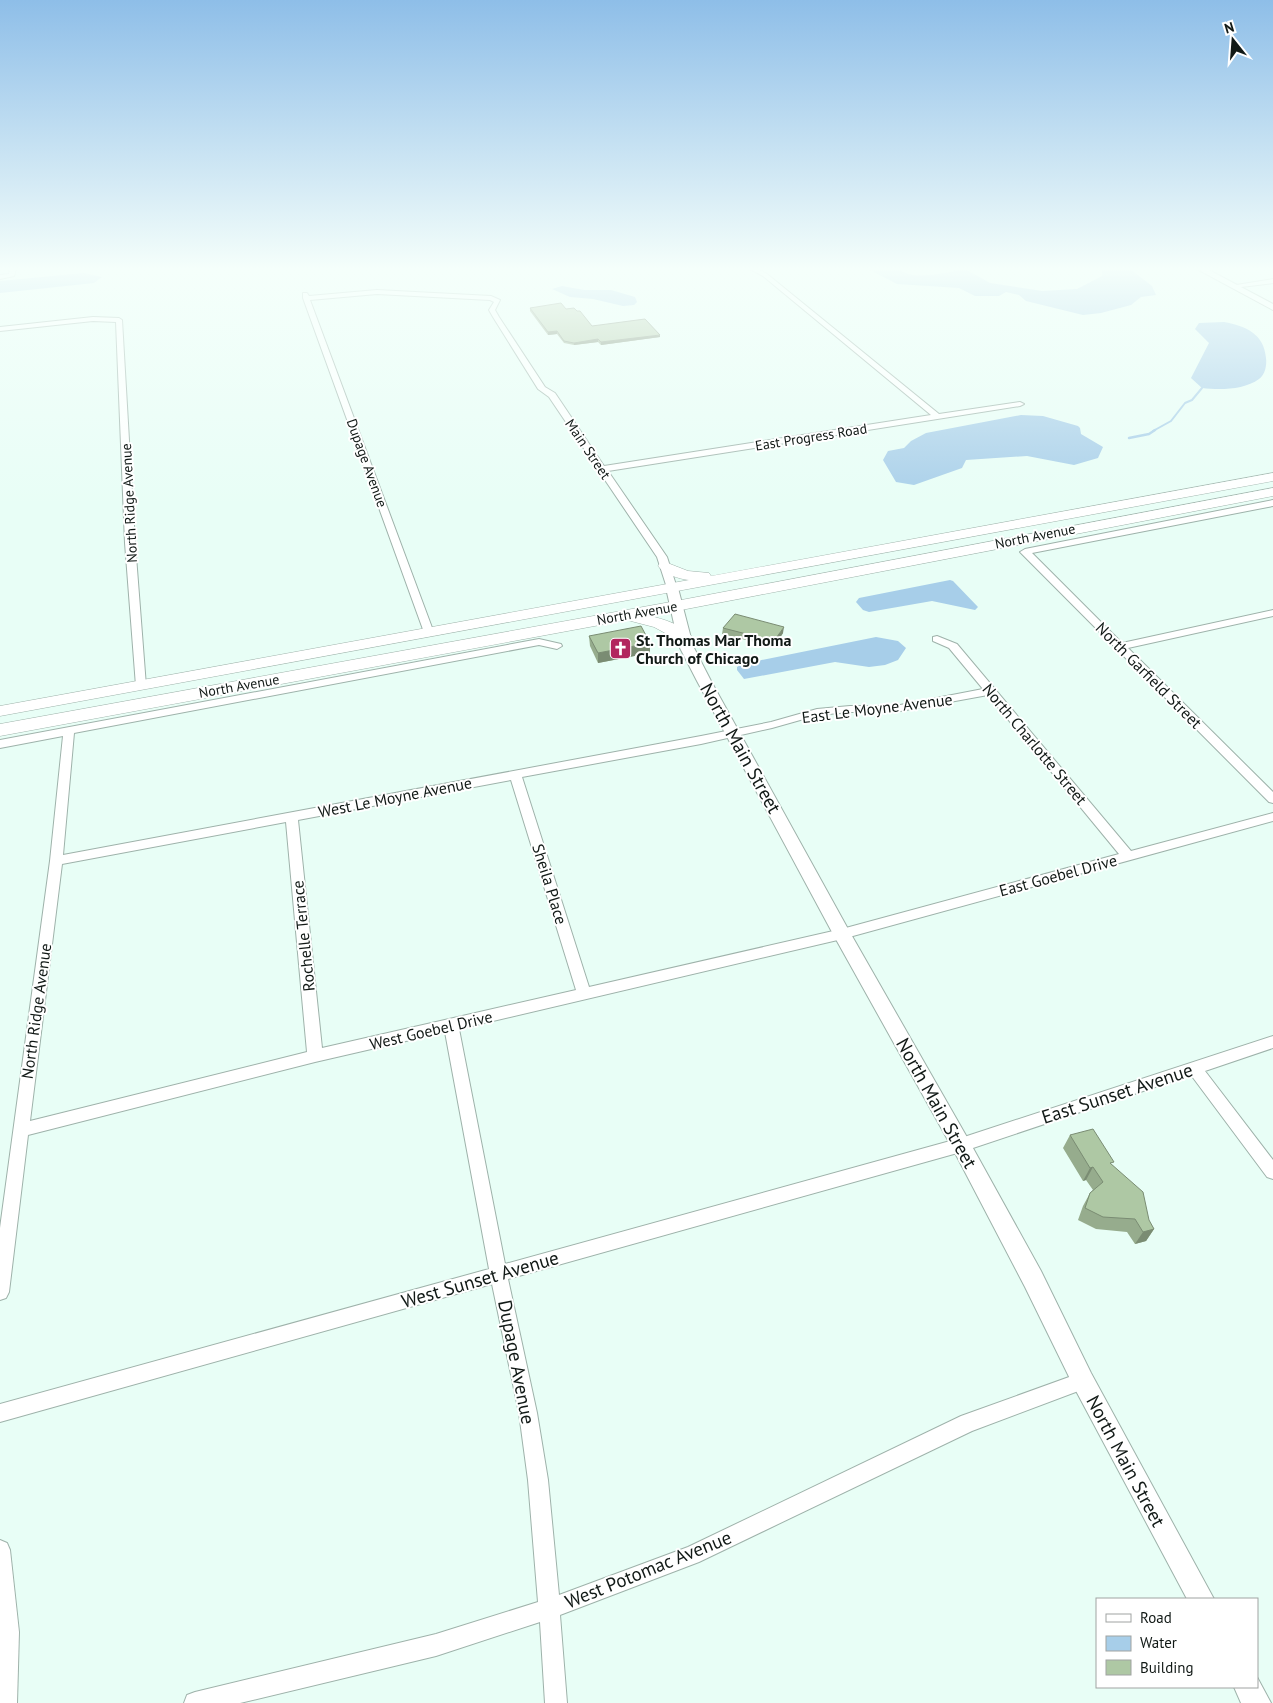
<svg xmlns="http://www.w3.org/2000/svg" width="1273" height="1703" viewBox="0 0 1273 1703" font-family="'PT Sans',sans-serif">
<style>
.water{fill:#a7cee9}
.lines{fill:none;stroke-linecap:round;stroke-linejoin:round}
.stream-far1{stroke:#a7cee9;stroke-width:2}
.stream{stroke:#a7cee9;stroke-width:2.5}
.minor-casing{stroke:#9eb2aa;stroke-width:2}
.tertiary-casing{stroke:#9eb2aa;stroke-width:2}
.primary-casing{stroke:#9eb2aa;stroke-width:1}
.minor{fill:#fff;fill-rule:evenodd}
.tertiary{fill:#fff;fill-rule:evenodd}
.primary{fill:#fff;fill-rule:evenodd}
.wall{fill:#96ac8d}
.shaded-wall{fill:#7a8c73}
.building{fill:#aec8a4;stroke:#7a8c73}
.labels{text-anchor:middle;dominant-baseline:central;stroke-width:4;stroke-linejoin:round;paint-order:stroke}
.far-street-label{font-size:14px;fill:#111916;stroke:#fff}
.poi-label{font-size:16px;font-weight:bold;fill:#111916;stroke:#fff;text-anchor:start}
.street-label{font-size:16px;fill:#111916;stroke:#fff}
.near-street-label{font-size:19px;fill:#111916;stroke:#fff}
</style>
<rect width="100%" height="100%" fill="#e8fef6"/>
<g class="water">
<path d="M868,269h31c14,13 48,3 66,0l25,14 52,8 35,-2 25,-13v-7h28l22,17 4,9 -15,2 -10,8 -30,8 -18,2 -57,-14 -7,-6 -13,-3 -7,4h-24l-16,-8 -62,-4z"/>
<polygon points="84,273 102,277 94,283 0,293 0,281"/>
<polygon points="562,286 584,290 611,290 635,297 637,302 634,305 623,306 593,299 570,297 552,289"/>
<path d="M1224,322c22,4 40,12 42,36 1,7 -1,17 -7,21 -15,11 -39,11 -57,9l-11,-10 18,-35 -14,-14 4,-6z"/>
<polygon points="1021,415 1043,416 1078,426 1080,428 1081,434 1103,447 1098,458 1074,465 1027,456 966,460 962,468 914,485 896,482 883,460 888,451 904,448 911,441 926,433"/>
<polygon points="950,580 953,581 978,607 975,610 932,601 869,612 863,610 856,602 859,598"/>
<polygon points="876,637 898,641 906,648 898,660 885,665 869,667 835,662 744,679 737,670 737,667 742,664"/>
</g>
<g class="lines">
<polyline class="stream-far1" points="1153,431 1171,421 1185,403 1192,400 1202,388"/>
<polyline class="stream" points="1129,438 1149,434 1155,430"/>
<defs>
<g id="minor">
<polygon points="10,269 16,269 14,276 0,279 0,275 9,274"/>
<polygon points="750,269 758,269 767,274 939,414 1020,402 1024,404 1020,406 608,471 667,557 677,588 672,591 667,588 657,557 549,397 538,389 493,317 489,310 494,302 490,300 377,294 310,300 434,633 433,635 425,635 303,298 303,293 307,293 309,296 377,290 491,296 500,300 495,310 499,317 545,387 555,393 604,466 931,415 763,276"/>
<polygon points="1273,279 1273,283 1233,288 1230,286"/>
<polygon points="93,317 119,318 122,320 135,543 146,686 141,689 136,686 125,543 116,322 93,321 0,331 0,327"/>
<polygon points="1273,500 1273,506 1032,553 1122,643 1273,610 1273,616 1128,648 1273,792 1273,803 1269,802 1020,552 1025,549"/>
<path d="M937,636l20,8 174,207 142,-38v8l-431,118 -383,90 46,235 456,-126 312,-102v12l-68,23 68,89v19l-6,-2 -76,-102 -230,77 -453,127 29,134 11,67 11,115 129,-48 273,-131 122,-44 6,3 3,6 -3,6 -117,44 -273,131 -139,53 7,88h-22l-5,-81 -104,34 -196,47h-56l3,-8 8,-3 241,-58 102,-32 -10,-122 -9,-67 -27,-129 -492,138v-18l489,-135 -44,-237 -130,30 -287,73 -19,157 -3,6 -6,2v-72l50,-367 13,-125 -63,12v-8l539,-101 22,5 1,2 -5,3 -18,-4 -465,88 -11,122 638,-119 70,-14 46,-13 33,-3h45l88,-17 -34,-41 -16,-7v-4zM988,695l131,159 -277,75 -253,58 -67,-210 179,-33 71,-16 46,-13 32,-3h45zM511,780l65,210 -254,58 -24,-228zM286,822l21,230 -277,69 32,-257z"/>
<polygon points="0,1540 7,1543 10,1550 19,1632 17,1703 0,1703"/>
</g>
<g id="tertiary">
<polygon points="1197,269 1207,269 1273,304 1273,310"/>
<polygon points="672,584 678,588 693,646 711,681 848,929 968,1139 1041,1271 1091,1373 1214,1599 1187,1599 1075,1389 1025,1287 954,1151 833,934 697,681 679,646 666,588"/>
<polygon points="1257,1677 1271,1703 1241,1703 1234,1687 1257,1687"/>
</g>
<g id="primary">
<path d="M1273,473v8l-1273,235v-10l689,-126c-10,-1 -25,-6 -31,-14l2,-3 5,-1 23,9 21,2 2,3z"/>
<path d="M1273,488v8l-623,120c13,3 34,9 42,21l-2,3h-12l-24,-13 -27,-7 -627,116v-12l676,-123z"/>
</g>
</defs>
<use href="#minor" class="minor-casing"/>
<use href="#tertiary" class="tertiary-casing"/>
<use href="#primary" class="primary-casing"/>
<use href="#minor" class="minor"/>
<use href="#tertiary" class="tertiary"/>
<use href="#primary" class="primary"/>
</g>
<g class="wall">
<polygon points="530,308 566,309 577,311 592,326 660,337 601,345 598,342 574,345 564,343 557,334 548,335 530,311"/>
<polygon points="723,628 783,633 774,647 722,634"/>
<polygon points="589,636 650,653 598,663 590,646"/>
<polygon points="1070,1135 1112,1165 1154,1229 1146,1241 1135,1244 1127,1232 1096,1229 1078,1220 1083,1206 1090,1193 1093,1190 1086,1180 1083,1181 1063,1148"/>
</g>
<g class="shaded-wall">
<polygon points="557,331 557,334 548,335 548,332"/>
<polygon points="660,335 660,337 601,345 601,342"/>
<polygon points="598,339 598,342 574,345 574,343"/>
<polygon points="784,627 783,633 774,647 774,641"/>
<polygon points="650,643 650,653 598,663 598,653"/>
<polygon points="1093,1167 1086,1180 1083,1181 1090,1168"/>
<polygon points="1154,1229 1146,1241 1135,1244 1143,1232"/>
</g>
<g class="building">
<polygon points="561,303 566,309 574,308 577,311 580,311 592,326 645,319 660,335 601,342 598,339 574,343 564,341 557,331 548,332 530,308"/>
<polygon points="735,614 784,627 774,641 723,628"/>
<polygon points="641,626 650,643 598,653 589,636"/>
<polygon points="1093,1129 1114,1162 1110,1163 1143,1192 1149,1220 1154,1229 1143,1232 1135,1219 1103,1217 1085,1208 1090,1193 1103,1182 1093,1167 1090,1168 1070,1135"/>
</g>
<linearGradient id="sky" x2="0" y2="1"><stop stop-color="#8ebee8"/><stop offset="0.53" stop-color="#f5fffb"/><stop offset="1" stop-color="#f5fffb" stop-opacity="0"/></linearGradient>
<rect width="1273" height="507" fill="url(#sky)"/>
<defs>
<symbol id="church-square" viewBox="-11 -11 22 22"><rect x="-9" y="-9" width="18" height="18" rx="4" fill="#b2265e" stroke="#fff"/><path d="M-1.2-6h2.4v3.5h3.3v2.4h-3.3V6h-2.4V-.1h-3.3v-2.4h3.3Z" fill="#fff"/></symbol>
</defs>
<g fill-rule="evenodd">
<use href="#church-square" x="608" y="636" width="25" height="25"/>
</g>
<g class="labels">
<g class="far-street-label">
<text transform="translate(811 437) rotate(-9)">East Progress Road</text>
<text transform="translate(588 449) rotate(56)">Main Street</text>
<text transform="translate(367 463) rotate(70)">Dupage Avenue</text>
<text transform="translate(129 503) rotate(-93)">North Ridge Avenue</text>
<text transform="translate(1035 536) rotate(-11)">North Avenue</text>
<text transform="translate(637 613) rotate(-10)">North Avenue</text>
<text transform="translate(239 686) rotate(-10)">North Avenue</text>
</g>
<g class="poi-label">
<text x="636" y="640">St. Thomas Mar Thoma<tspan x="636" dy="18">Church of Chicago</tspan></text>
</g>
<g class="street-label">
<text transform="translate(1149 675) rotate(45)">North Garfield Street</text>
<text transform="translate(877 708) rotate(-7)">East Le Moyne Avenue</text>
<text transform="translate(1035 744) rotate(50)">North Charlotte Street</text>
<text transform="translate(395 797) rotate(-11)">West Le Moyne Avenue</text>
<text transform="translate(1058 875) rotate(-15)">East Goebel Drive</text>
<text transform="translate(550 884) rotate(73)">Sheila Place</text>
<text transform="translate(303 936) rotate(-96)">Rochelle Terrace</text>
<text transform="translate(36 1011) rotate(-82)">North Ridge Avenue</text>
<text transform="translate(431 1030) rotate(-13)">West Goebel Drive</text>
</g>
<g class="near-street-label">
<text transform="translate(741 748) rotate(61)">North Main Street</text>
<text transform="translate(1117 1093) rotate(-18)">East Sunset Avenue</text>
<text transform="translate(937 1103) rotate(61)">North Main Street</text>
<text transform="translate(480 1279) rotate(-16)">West Sunset Avenue</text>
<text transform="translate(517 1362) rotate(79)">Dupage Avenue</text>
<text transform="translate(1126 1461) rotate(62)">North Main Street</text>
<text transform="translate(648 1569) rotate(-22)">West Potomac Avenue</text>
</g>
</g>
<rect x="1096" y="1598" width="162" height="90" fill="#ffffff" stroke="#a0a3a2"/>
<rect x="1106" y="1614" width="25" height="8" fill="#ffffff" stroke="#a0a3a2"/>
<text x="1140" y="1623" font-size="15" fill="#111916">Road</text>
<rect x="1106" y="1636" width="25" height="15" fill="#a7cee9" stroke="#a0a3a2"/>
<text x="1140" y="1648" font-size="15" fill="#111916">Water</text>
<rect x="1106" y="1660" width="25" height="15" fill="#aec8a4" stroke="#a0a3a2"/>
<text x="1140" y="1673" font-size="15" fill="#111916">Building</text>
<g transform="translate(1233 40) rotate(343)" stroke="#ffffff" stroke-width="4" paint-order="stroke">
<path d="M0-4L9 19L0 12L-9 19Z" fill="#111916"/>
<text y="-8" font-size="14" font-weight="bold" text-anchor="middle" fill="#111916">N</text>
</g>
</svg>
